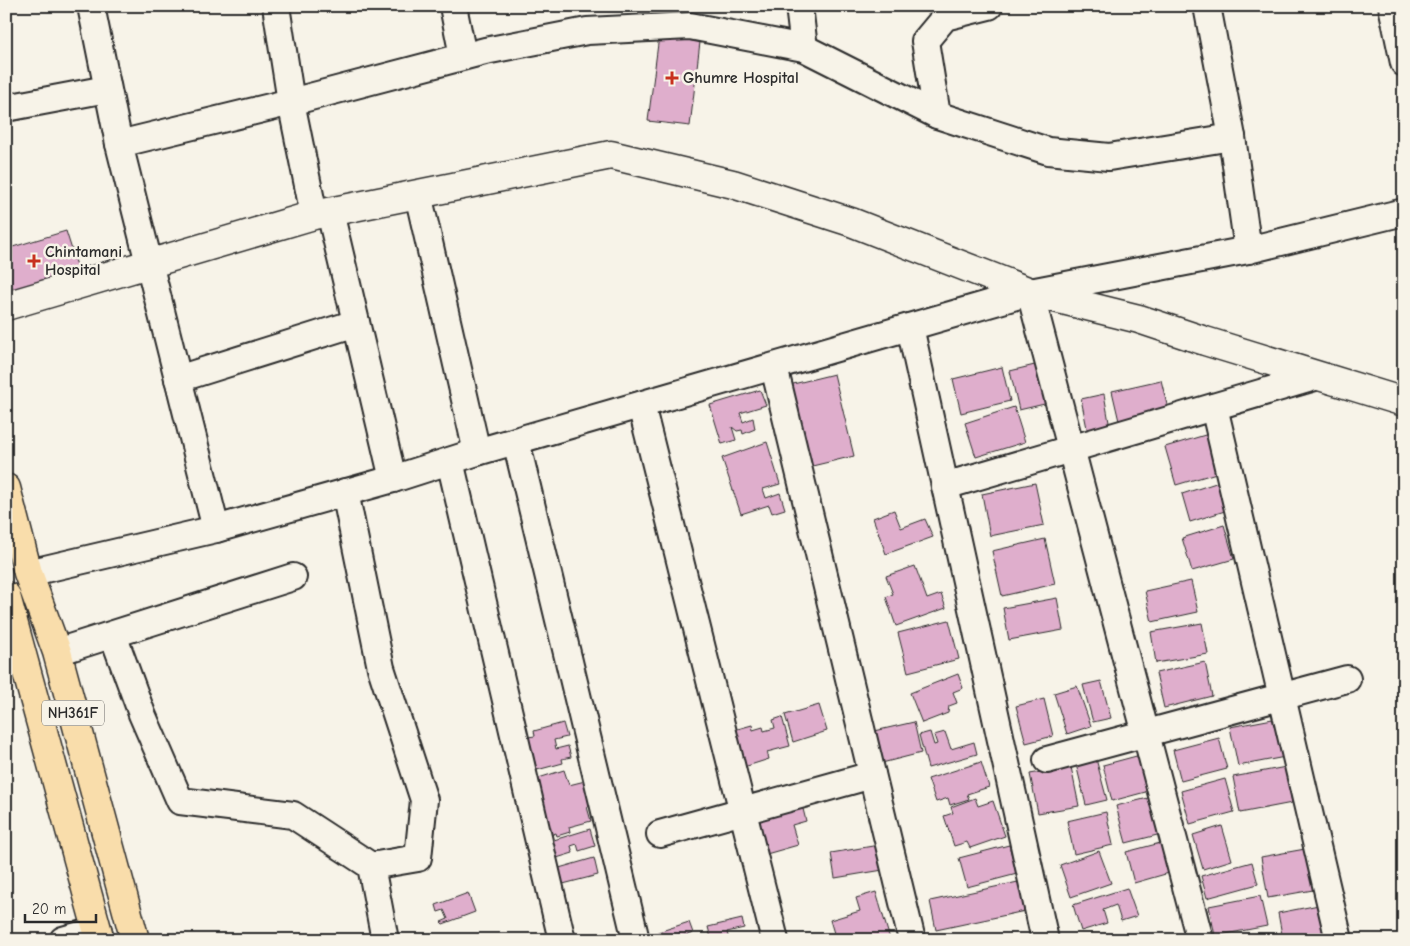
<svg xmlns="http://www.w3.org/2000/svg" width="1410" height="946" viewBox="0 0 1410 946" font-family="'Comic Neue',sans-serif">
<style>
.building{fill:#dfaecc;stroke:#2b2b2b}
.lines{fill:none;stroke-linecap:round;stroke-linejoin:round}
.minor-casing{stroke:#2b2b2b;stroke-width:30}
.tertiary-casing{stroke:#2b2b2b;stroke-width:31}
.trunk-casing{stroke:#2b2b2b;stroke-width:31}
.minor{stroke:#f7f3e8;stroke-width:26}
.tertiary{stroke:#f7f3e8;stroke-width:28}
.trunk{stroke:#f9ddab;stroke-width:28}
.poi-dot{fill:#c8321e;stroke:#f7f3e8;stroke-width:2}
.labels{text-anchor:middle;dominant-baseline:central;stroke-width:5;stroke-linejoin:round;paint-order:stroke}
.shield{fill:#f7f3e8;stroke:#686764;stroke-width:1}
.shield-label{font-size:15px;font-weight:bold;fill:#2b2b2b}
.poi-label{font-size:16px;font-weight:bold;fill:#2b2b2b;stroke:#f7f3e8;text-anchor:start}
</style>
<rect width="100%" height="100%" fill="#f7f3e8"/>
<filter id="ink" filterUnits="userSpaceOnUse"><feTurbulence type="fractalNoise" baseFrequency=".02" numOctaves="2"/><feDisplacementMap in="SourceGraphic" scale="10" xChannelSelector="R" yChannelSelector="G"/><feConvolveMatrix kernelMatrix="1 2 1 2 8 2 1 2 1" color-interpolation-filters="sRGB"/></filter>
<g filter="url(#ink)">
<g class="building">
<polygon points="659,36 700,42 690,126 648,121"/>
<polygon points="66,231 79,272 6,294 6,249"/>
<polygon points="1043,363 1053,402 1019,410 1010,371"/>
<polygon points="1002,367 1010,401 961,413 953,379"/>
<polygon points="834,374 854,456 804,468 785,386"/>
<polygon points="1161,380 1168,409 1119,421 1112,391"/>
<polygon points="760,390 766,405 740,413 743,422 753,418 755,429 743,434 742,430 737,431 732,427 736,440 722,444 710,405"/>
<polygon points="1104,394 1110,428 1088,433 1081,399"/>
<polygon points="1014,407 1025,442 976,457 965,423"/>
<polygon points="1212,433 1223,471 1176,485 1165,447"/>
<polygon points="767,442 780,484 763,489 766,498 780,493 785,509 772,513 769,505 741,514 722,458"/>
<polygon points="1219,482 1228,510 1190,522 1182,494"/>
<polygon points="1035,483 1044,525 990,536 982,494"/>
<polygon points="894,510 901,528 925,519 933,537 886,554 873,518"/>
<polygon points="1224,525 1234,559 1192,571 1182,538"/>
<polygon points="1045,539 1055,584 1002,596 992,551"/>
<polygon points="915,566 927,599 941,594 946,608 896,626 886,597 893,594 886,576"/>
<polygon points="1191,581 1198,612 1152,622 1145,591"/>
<polygon points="1057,598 1063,630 1009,640 1003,608"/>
<polygon points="949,620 959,659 908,672 898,633"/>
<polygon points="1202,623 1208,654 1156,663 1151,632"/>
<polygon points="1205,662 1212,696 1164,708 1156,673"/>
<polygon points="958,674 963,688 953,692 957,703 949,706 948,713 922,723 910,693"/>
<polygon points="1101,681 1111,718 1093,722 1083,685"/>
<polygon points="1077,686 1091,726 1067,734 1054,693"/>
<polygon points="1044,699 1053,736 1026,743 1016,706"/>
<polygon points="819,705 827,731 793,742 785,715"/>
<polygon points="782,717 790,746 767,752 769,759 744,767 734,730 752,725 753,730 763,727 764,731 775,728 773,720"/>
<polygon points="1278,718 1285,757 1238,766 1230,727"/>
<polygon points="914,722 921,753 874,765 866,733"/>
<polygon points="563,723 567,737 554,740 556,749 568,746 571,757 562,759 563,763 537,770 528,737 535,736 534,731"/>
<polygon points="930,732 934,745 937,744 934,735 945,732 951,749 974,742 977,754 928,768 919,735"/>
<polygon points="1219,738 1227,769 1181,781 1173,750"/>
<polygon points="1144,754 1153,790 1112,801 1103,765"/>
<polygon points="1095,755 1107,800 1086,805 1075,760"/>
<polygon points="981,762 989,787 967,794 969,799 950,805 948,798 936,802 928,779"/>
<polygon points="1071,767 1079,806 1038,813 1030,774"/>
<polygon points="1286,767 1292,803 1240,813 1233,777"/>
<polygon points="564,770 569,785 585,781 592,806 587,807 591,821 569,827 570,832 557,836 556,833 545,837 529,781"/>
<polygon points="1225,779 1234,812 1190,824 1181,791"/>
<polygon points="1156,796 1165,833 1126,843 1116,806"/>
<polygon points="975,798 978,806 993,801 1005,836 970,848 967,842 954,846 944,816 953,813 951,807"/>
<polygon points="801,801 806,821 792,825 798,845 756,857 745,818"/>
<polygon points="1106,812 1113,845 1074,854 1067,821"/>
<polygon points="1222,826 1232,860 1203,869 1193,835"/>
<polygon points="590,829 595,846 579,851 577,844 571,846 573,853 550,860 544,843"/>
<polygon points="1168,841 1176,871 1134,883 1126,852"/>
<polygon points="879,845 883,870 835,878 831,853"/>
<polygon points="1009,845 1017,874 967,887 959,858"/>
<polygon points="1305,849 1313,890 1268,898 1261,857"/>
<polygon points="1099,851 1111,883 1071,897 1060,865"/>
<polygon points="594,858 598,875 563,884 559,868"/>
<polygon points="1252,862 1258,884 1207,898 1201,876"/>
<polygon points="1018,882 1025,911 936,930 930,901"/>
<polygon points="1127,888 1137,916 1121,921 1116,905 1103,910 1107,923 1081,931 1073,905"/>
<polygon points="876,892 890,939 836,940 830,920 860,911 856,898"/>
<polygon points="468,893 475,912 443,924 441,922 448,919 444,910 438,912 436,905"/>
<polygon points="1260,896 1267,926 1215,936 1209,906"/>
<polygon points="1324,904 1331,940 1283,940 1278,913"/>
<polygon points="742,919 744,928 727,932 729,940 704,940 711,938 708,927"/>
<polygon points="689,922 693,933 673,940 644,940 643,937"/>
<polygon points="1271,935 1272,940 1243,940"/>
</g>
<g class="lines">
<defs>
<g id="minor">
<polyline points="91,6 119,144 216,529"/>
<polyline points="276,6 291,102 314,215"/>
<polyline points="453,6 463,56"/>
<polyline points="799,6 804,48"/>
<polyline points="1207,6 1232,137 1248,250"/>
<polyline points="1392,6 1404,63"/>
<polyline points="6,108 107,89"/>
<polyline points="937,115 925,41 945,17 989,6"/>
<polyline points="119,144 291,102 485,51 587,31 690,26 804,48 937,115 1048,151 1109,157 1232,137"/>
<polyline points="418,194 477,452"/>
<polyline points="330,212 393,479"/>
<polyline points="1030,292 1200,940"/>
<polyline points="910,327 1045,940"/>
<polyline points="774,367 912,940"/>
<polyline points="178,379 356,323"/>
<polyline points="641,405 775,940"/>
<polyline points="1214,407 1339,940"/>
<polyline points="516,441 636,940"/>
<polyline points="450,461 562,940"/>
<polyline points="945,486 1318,376"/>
<polyline points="28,573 216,529 393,479 477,452 1030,292 1248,250 1404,212"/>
<polyline points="113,635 142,714 180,801 293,815 371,866 418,858 424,800 381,668 345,492"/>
<polyline points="57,652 293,577"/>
<polyline points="1047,760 1347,679"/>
<polyline points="660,834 872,775"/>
<polyline points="371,866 385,940"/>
<polyline points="63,940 98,930"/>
</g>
<polyline id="tertiary" points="6,306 314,215 611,155 733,184 851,222 1030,292 1139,319 1205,341 1404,402"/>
<g id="trunk">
<polyline points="6,488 28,573 57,652 135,940"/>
<polyline points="6,596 100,940"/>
</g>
</defs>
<use href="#minor" class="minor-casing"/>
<use href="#tertiary" class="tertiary-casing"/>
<use href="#trunk" class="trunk-casing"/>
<use href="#minor" class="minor"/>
<use href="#tertiary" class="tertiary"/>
<use href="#trunk" class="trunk"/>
</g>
</g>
<g class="poi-dot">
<path d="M669.5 70.5h5v5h5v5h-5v5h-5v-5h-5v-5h5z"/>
<path d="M31.5 253.5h5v5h5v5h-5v5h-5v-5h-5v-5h5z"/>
</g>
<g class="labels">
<rect class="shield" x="42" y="700.5" width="62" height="25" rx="4"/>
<g class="shield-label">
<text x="73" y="713">NH361F</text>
</g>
<g class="poi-label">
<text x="683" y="78">Ghumre Hospital</text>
<text x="45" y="252">Chintamani<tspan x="45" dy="18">Hospital</tspan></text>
</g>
</g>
<rect width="1410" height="946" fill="none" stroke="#f7f3e8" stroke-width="25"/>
<rect x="12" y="12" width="1385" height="921" fill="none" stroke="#2b2b2b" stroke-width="2" filter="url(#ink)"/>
<path d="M25 914v8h71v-8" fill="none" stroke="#2b2b2b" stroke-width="2.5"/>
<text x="32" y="914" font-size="15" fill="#2b2b2b" stroke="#f7f3e8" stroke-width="4" paint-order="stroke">20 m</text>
</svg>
